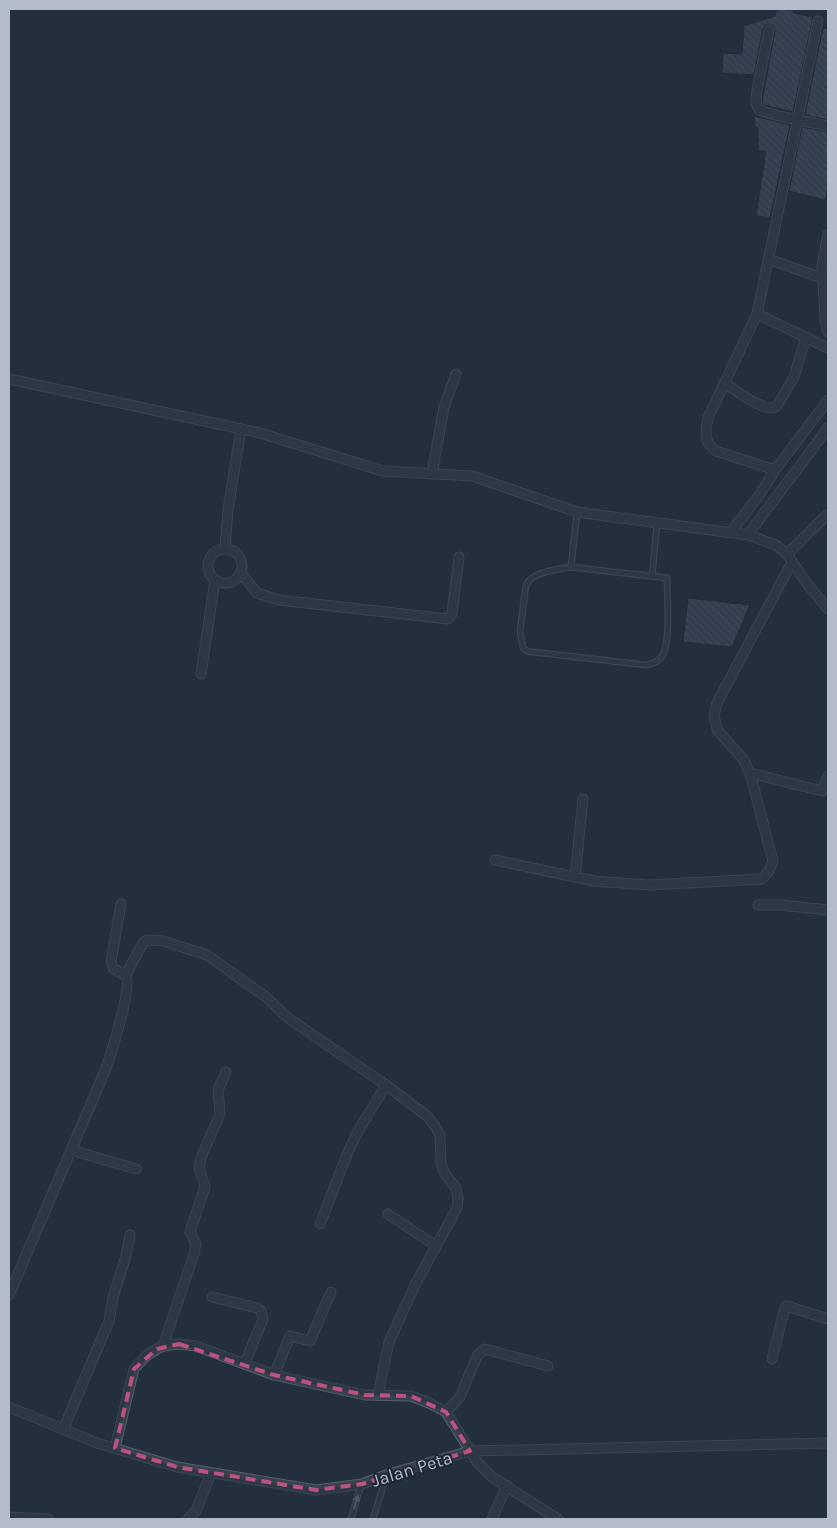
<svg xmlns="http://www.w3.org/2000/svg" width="837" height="1528" viewBox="0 0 837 1528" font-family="Karla,sans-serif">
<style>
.building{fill:url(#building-back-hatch);stroke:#1f2835}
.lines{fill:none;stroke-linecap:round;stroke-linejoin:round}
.service-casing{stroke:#565f6c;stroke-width:7}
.minor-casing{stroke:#565f6c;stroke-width:11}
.service{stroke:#38414e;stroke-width:4.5}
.minor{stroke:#38414e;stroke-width:9}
.oneway{fill:#7c8592}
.marked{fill:none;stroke:#bd5182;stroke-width:4;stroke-dasharray:10 6;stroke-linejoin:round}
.labels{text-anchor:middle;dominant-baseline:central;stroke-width:4;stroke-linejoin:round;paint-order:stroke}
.street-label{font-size:18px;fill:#b4bcc9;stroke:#1d2633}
</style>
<defs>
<pattern id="building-back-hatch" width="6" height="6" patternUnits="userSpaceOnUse" patternTransform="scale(1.25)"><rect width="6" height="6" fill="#455162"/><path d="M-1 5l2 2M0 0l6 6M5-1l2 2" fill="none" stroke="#5d6877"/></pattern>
</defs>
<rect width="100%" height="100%" fill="#242f3e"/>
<g class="building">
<polygon points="777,9 793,10 793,13 813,17 793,112 764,105 762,102 775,31 773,25 767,24 763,28 754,75 722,73 723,53 742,54 744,26 775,16"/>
<polygon points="823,28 828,29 828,120 805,115"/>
<polygon points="754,116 790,125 770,218 756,216 764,164 765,151 758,151 758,128 755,127"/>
<polygon points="802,127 828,132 828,188 825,200 789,191"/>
<polygon points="688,598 750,605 732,647 683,642"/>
</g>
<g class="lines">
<defs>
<g id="service">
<path d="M571,567c-14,3 -38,4 -45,18l-6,46 3,17 4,3 6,1 113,13c6,-1 13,-3 16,-9 9,-13 5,-61 5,-78l-96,-11 6,-55"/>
<polyline points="652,576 657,523"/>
<polyline points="351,1519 361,1485"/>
<polyline points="373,1519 386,1477"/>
</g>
<g id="minor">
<path d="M818,21l-61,293 -49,104c-3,14 -4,25 8,33l59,19 53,-70"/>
<polyline points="769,30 757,90 756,103 759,110 779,116 828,126"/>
<polyline points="828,234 822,266 825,320 828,332"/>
<polyline points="768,259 822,278 826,281"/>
<polyline points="757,314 828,348"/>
<polyline points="9,379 260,433 383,471 472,476 577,512 748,535 776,545 787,554 808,585 828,609"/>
<path d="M724,383c12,7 41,31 53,23l17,-29 12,-40"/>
<polyline points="432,474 444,407 456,374"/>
<polyline points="730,533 758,497 775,470"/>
<path d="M748,535c26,-37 55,-71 80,-108"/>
<polyline points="225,548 228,510 241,429"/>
<circle cx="225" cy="566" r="17"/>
<polyline points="787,554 828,514"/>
<polyline points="241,573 257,593 279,600 448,619 452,614 459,557"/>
<polyline points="201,674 215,580"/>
<polyline points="750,773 822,791 828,776"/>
<polyline points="495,860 594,881 649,885 762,879 769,871 773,861 750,773 743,759 717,730 714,714 717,703 792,562"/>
<polyline points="575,877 583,799"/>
<polyline points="758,905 780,905 828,910"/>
<polyline points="125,976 143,943 147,940 163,941 207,955 266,997 288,1018 386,1085 427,1116 435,1126 440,1136 441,1164 445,1174 456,1188 458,1198 457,1208 415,1285 389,1342 378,1395"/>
<polyline points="71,1150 136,1169"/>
<polyline points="388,1214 436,1246"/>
<polyline points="320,1224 348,1152 357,1133 386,1085"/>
<path d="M9,1295l96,-224c5,-14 28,-85 21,-95 -3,-3 -10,-5 -13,-8l-2,-7 10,-57"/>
<polyline points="212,1297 257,1308 261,1311 263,1319 245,1363"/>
<polyline points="163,1346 194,1254 196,1244 190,1232 205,1187 199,1167 202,1155 218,1119 220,1113 218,1090 226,1072"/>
<polyline points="772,1359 785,1307 787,1306 828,1319"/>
<polyline points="274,1375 290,1336 310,1341 331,1292"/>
<polyline points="9,1407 97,1443 177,1467 316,1490 362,1484 386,1475 470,1451 828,1443"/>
<polyline points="446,1412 460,1397 477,1356 485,1349 548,1366"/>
<polyline points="63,1430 109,1321 113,1297 126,1256 130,1235"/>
<polyline points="115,1448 134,1369 146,1356 157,1349 163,1346 179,1344 196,1346 274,1375 365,1395 411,1396 429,1403 446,1412 477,1462 492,1477 558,1519"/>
<polyline points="9,1517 48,1519"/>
<polyline points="188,1519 196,1511 211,1473"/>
<polyline points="492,1519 507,1485"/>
</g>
</defs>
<use href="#service" class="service-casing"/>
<use href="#minor" class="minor-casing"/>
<use href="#service" class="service"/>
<use href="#minor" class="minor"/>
</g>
<defs><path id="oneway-solid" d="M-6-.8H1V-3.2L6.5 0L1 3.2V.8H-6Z" transform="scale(1.25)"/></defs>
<use class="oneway" href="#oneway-solid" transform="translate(356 1502) rotate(-73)"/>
<path d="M0 0H837V1528H0ZM179,1344l95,31 91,20 46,1 35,16 24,39 -108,33 -46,6 -139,-23 -62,-19 19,-79 23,-20z" fill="#242f3e" fill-opacity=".55" fill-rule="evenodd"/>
<path class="marked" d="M179,1344l95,31 91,20 46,1 35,16 24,39 -108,33 -46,6 -139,-23 -62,-19 19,-79 23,-20z"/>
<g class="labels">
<g class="street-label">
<text transform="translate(412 1469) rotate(-17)">Jalan Peta</text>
</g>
</g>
<rect width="837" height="1528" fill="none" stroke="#b4bcc9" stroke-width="20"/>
</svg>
